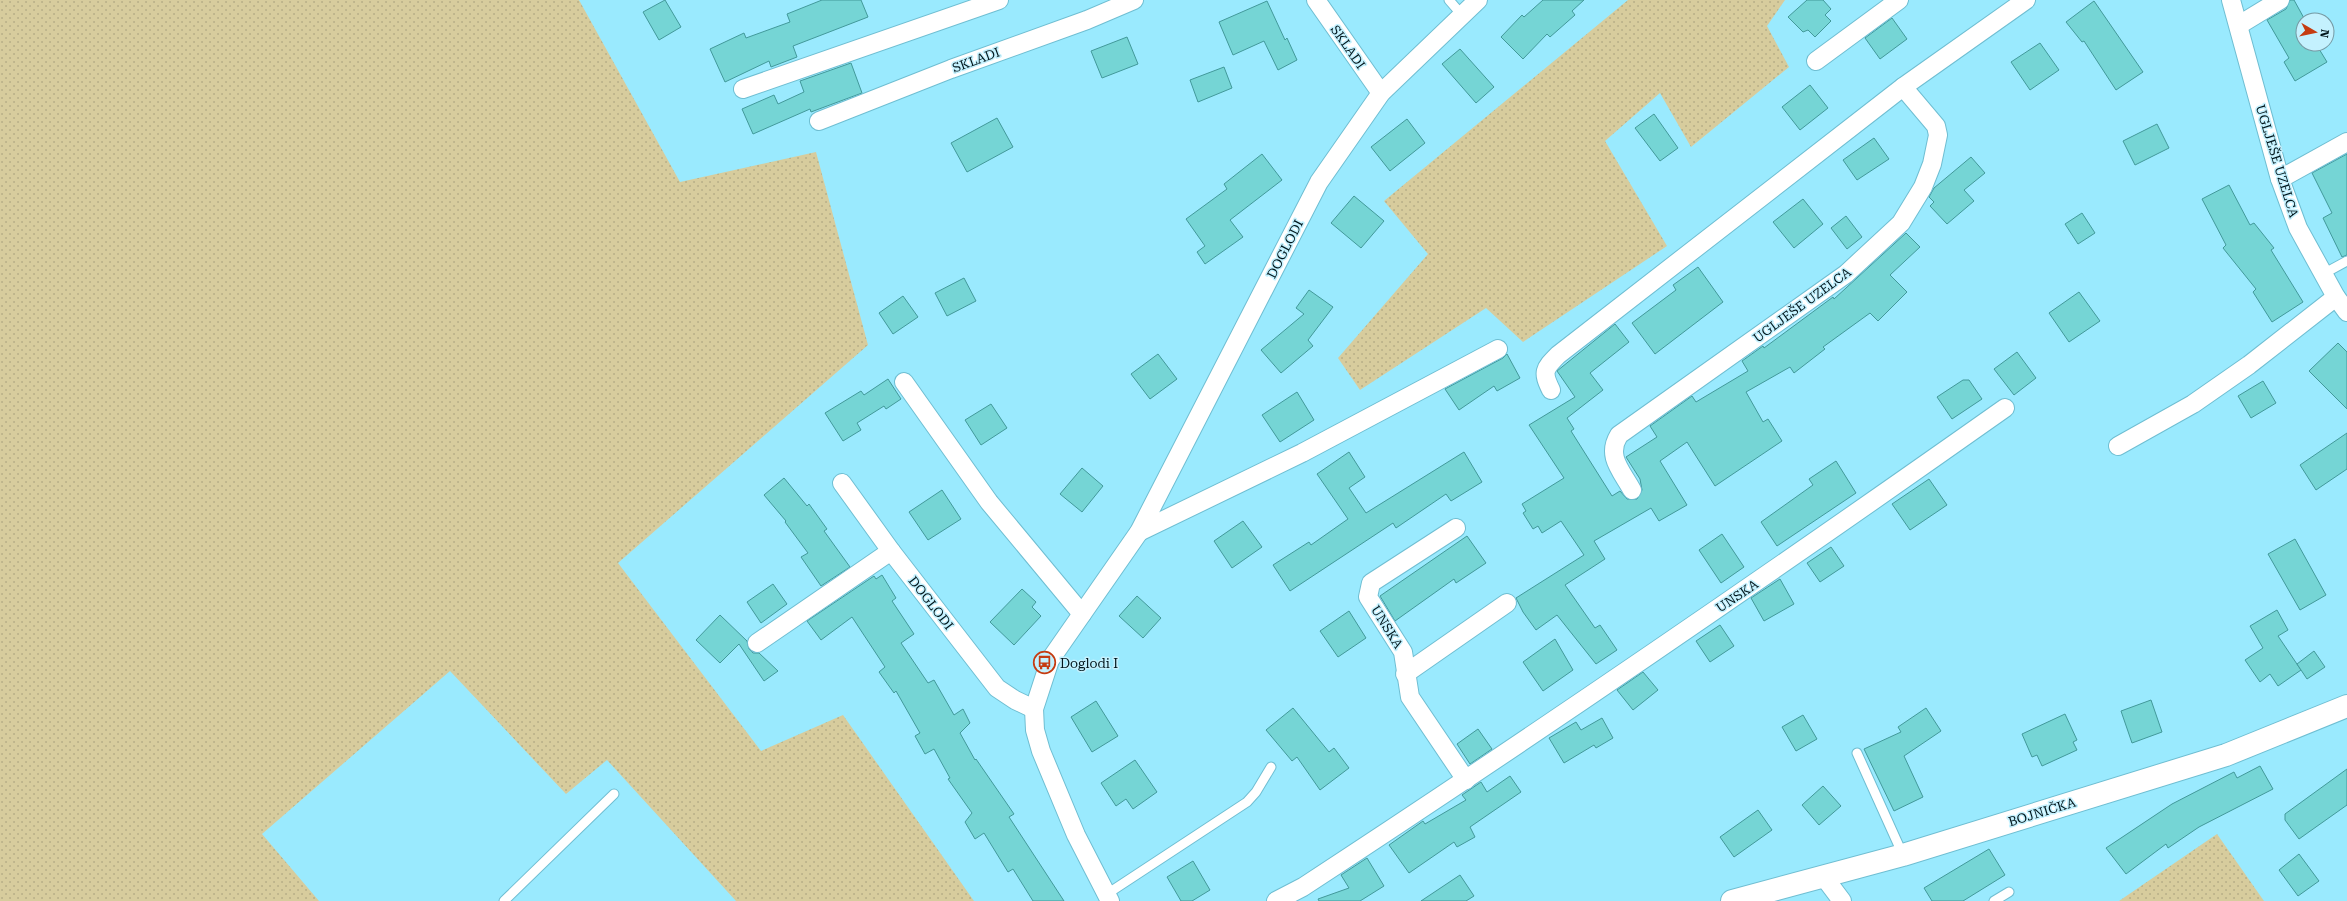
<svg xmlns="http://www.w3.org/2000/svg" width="2347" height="901" viewBox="0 0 2347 901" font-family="'Roboto Serif',serif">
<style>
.grass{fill:url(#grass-dots)}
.building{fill:#75d5d5;stroke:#42999a}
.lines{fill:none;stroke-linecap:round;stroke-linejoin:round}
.service-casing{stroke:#6fbed2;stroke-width:11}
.minor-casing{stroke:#6fbed2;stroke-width:20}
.secondary-casing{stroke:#6fbed2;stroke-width:24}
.service{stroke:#fff;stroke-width:9}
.minor{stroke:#fff;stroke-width:18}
.secondary{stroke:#fff;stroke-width:22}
.labels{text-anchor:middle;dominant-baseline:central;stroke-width:3;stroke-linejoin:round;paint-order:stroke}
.street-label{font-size:13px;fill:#00151b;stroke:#c4f1fe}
.poi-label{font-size:13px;fill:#00151b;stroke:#c4f1fe;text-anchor:start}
</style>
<defs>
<pattern id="grass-dots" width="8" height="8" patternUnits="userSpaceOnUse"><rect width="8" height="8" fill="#d7cc9d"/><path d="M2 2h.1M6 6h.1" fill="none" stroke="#b7ae87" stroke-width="1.8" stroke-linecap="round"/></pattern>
</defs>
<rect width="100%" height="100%" fill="#9aeafe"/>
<g class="grass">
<polygon points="0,0 579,0 680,182 816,152 868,345 618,563 761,751 843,715 974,901 736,901 607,760 566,794 450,671 262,834 319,901 0,901"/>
<polygon points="1628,0 1785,0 1767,26 1789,67 1691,147 1660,93 1605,141 1667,246 1523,342 1486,308 1360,390 1338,358 1428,254 1384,201"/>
<polygon points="2217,834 2264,901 2119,901"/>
</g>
<g class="building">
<polygon points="665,0 681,27 659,40 643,12"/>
<polygon points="822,0 861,0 868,17 793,46 797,57 771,67 769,61 725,82 710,49 744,33 746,38 790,22 787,14"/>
<polygon points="1543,0 1584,0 1572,11 1575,15 1550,37 1547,34 1523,59 1501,37 1522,15 1524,17"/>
<polygon points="1807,0 1823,0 1831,9 1825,15 1831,21 1815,37 1808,30 1803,32 1788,17"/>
<polygon points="2290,0 2294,0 2305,20 2302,20 2303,44 2316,44 2327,62 2295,81 2284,62 2289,58 2267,20 2286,9"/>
<polygon points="1267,1 1285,40 1287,38 1297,60 1278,70 1264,41 1233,55 1219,22"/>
<polygon points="2094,1 2143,72 2116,90 2084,41 2082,42 2066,22"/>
<polygon points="1892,18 1907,39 1880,59 1865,38"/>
<polygon points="1127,37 1138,64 1102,78 1091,51"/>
<polygon points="2040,43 2059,70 2030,90 2011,62"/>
<polygon points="1460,49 1494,87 1476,103 1442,64"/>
<polygon points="851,63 862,93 811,112 810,109 753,134 742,109 774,95 778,104 804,92 800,81"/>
<polygon points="1224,67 1232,88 1198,102 1190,80"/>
<polygon points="1810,85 1828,108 1800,130 1782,107"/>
<polygon points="1654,114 1678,148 1660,161 1635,128"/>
<polygon points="997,118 1013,147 967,172 951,143"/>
<polygon points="1407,119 1425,143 1390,171 1371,147"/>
<polygon points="2157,124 2169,148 2135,165 2123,141"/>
<polygon points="1874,138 1889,159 1857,180 1843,160"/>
<polygon points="1262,154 1282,180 1230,220 1243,237 1205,264 1197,252 1205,246 1186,219 1227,189 1224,184"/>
<polygon points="2347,154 2347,255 2342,257 2323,218 2332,213 2312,173"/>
<polygon points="1971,157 1985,173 1964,190 1974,201 1947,224 1930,206 1934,202 1929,197 1934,188"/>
<polygon points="2229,185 2250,225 2254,223 2274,248 2271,250 2303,302 2272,322 2253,292 2256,289 2223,248 2226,245 2202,199"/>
<polygon points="1354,196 1384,221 1361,248 1331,223"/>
<polygon points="1803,199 1823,224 1794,248 1773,222"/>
<polygon points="2082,213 2095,233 2078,244 2065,224"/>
<polygon points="1846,216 1862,237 1847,249 1831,228"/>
<polygon points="1906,233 1920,247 1890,275 1907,292 1878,321 1870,313 1823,347 1825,349 1794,373 1790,367 1746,392 1763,422 1768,419 1782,441 1715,486 1687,442 1660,461 1687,505 1659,521 1651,508 1594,541 1605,559 1565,585 1595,628 1600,625 1617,650 1596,664 1557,615 1536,630 1523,612 1516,598 1584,555 1561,521 1542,533 1538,526 1533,529 1523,513 1526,511 1522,504 1564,478 1529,425 1575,397 1557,371 1615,324 1629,342 1590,373 1603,390 1567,418 1574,429 1571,431 1612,496 1620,491 1627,499 1637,499 1642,490 1640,479 1626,457 1657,437 1650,426 1692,396 1696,402 1748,371 1742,361 1763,346 1764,348 1833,297 1834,299"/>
<polygon points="1698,267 1723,302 1655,354 1632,323 1676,290 1673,285"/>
<polygon points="964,278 976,301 947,316 935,293"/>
<polygon points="1309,290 1333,307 1308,340 1313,346 1281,373 1261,350 1304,314 1296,308"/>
<polygon points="2079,292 2100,321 2069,342 2049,313"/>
<polygon points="903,296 918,317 893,334 879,313"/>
<polygon points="2338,343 2347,352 2347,409 2309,371"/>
<polygon points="2017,352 2036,378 2014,395 1994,369"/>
<polygon points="1158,354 1177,379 1150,399 1131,374"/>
<polygon points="1507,354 1520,378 1497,391 1494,386 1459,410 1445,389 1503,358"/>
<polygon points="888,379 901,399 886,409 884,406 857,423 861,430 843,441 825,413 861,391 864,395"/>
<polygon points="1963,380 1969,380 1982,399 1952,419 1937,397"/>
<polygon points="2263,381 2276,403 2251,418 2238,396"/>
<polygon points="1297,392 1314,420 1280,442 1262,415"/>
<polygon points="991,404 1007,428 981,445 965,420"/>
<polygon points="2347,433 2347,469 2316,490 2300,465"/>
<polygon points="1349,452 1365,477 1349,488 1366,513 1464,452 1482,482 1451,501 1446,494 1396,528 1393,523 1290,591 1273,565 1309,542 1311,545 1348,519 1317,474"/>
<polygon points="1836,461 1856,493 1777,546 1761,522 1813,485 1809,479"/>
<polygon points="1082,468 1103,486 1082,512 1060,494"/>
<polygon points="784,478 807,506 809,504 827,529 824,531 850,567 821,586 801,557 808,553 785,522 786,521 764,495"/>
<polygon points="1929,479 1947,505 1910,530 1892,504"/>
<polygon points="942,490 961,519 928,540 909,512"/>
<polygon points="1243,521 1262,547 1232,568 1214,541"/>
<polygon points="1722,534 1744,567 1721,583 1699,550"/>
<polygon points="1467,536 1486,563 1456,583 1454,579 1395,621 1380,596"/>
<polygon points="2295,539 2326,595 2300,610 2268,554"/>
<polygon points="1831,547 1844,566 1820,582 1807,563"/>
<polygon points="882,575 896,598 892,601 914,634 901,643 928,683 934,680 954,715 963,709 970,723 960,733 975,760 976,759 1014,814 1009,817 1064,901 1033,901 1013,869 1008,872 984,833 975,839 965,822 972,813 948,779 950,778 934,749 925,754 915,736 920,733 896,691 894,693 879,672 885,667 852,617 821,640 807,621 874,576 876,579"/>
<polygon points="1780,579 1794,604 1764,621 1751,598"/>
<polygon points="773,584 787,604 761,623 747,602"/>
<polygon points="1022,589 1036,602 1032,607 1041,616 1014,645 990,622"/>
<polygon points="1137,596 1161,618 1143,638 1119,616"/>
<polygon points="2277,610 2288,630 2278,636 2301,670 2278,686 2270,674 2260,682 2245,660 2263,648 2250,626"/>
<polygon points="1349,611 1366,638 1338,657 1320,631"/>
<polygon points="720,615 747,641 749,649 753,653 759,653 778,671 764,681 739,644 720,663 696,640"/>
<polygon points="1720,625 1734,646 1710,662 1696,641"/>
<polygon points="1555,639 1573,670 1543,691 1523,662"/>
<polygon points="2314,651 2325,667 2307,679 2297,664"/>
<polygon points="1643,672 1658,690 1633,710 1617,690"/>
<polygon points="2151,700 2162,732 2132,743 2121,711"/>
<polygon points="1096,701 1118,736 1092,752 1071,717"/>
<polygon points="1293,708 1329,752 1334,748 1349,768 1320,790 1297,757 1292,761 1266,730"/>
<polygon points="1926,708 1941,731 1904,756 1923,797 1894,811 1864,749 1901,732 1898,727"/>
<polygon points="2065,714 2077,740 2073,742 2077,750 2042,766 2037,755 2032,757 2022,734"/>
<polygon points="1803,715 1817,739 1796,751 1782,727"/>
<polygon points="1602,718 1613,738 1596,748 1594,745 1564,763 1549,738 1576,722 1581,730"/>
<polygon points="1478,729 1492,749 1470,764 1457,744"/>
<polygon points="1135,760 1157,792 1133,809 1126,799 1116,806 1101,783"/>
<polygon points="2260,766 2273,789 2199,827 2168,848 2166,844 2126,874 2106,848 2172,804 2234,772 2237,778"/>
<polygon points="2347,769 2347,805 2299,839 2285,820 2285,814"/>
<polygon points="1510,776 1521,792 1470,827 1475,837 1457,847 1454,842 1409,873 1389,845 1423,821 1425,824 1466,800 1462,795 1481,782 1487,792"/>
<polygon points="1823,786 1841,806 1819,825 1802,805"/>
<polygon points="1758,810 1772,830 1734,857 1720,837"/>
<polygon points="1989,849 2005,875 1963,901 1932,901 1924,888"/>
<polygon points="2299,854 2319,881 2298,896 2279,870"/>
<polygon points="1367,858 1384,886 1360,901 1319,901 1318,899 1349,888 1341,875"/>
<polygon points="1193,861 1210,890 1192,901 1181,901 1167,877"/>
<polygon points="1460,875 1474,896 1466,901 1421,901"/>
</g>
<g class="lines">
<defs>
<g id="service">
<polyline points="1449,0 1462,15"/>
<polyline points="2323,274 2347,261"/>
<polyline points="1857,753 1903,855"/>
<polyline points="1107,894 1247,802 1256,792 1271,767"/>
<polyline points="504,901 614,794"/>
<polyline points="1994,901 2009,892"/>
</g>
<g id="minor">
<polyline points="1316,0 1381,93"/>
<polyline points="2231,0 2280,179 2298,228 2336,297 2347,312"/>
<polyline points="2239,25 2280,0"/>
<polyline points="1816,61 1899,0"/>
<polyline points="743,89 999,0"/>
<polyline points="819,121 951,69 1087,20 1134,0"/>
<polyline points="2280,179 2347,142"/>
<polyline points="904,382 989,502 1082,614"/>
<path d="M1551,390c-9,-18 -7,-21 7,-35l345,-268 123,-87"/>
<polyline points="2118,446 2193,404 2249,365 2336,297"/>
<polyline points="842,483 891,551 997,688 1015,700 1034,709"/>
<path d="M1632,490c-11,-20 -26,-34 -13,-55l227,-161 55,-51 22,-36 9,-23 6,-29 -2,-9 -33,-39"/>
<polyline points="1456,528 1371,583 1368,597 1403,652 1410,697 1466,780"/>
<polyline points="1139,532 1302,453 1498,349"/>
<polyline points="757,643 891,551"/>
<polyline points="1405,674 1507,603"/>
<polyline points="1824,877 1842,901"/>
<polyline points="1110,901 1076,835 1041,751 1035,730 1034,709 1050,660 1139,532 1319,182 1381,93 1478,0"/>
<path d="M1276,901l27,-14c237,-155 471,-316 702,-479"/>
</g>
<polyline id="secondary" points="1732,901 1903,855 2226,755 2347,706"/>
</defs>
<use href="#service" class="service-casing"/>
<use href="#minor" class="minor-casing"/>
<use href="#secondary" class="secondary-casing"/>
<use href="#service" class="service"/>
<use href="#minor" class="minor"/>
<use href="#secondary" class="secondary"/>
</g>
<defs>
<symbol id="bus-ring" viewBox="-11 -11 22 22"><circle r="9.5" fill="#c4f1fe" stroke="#c53c11" stroke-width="1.5"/><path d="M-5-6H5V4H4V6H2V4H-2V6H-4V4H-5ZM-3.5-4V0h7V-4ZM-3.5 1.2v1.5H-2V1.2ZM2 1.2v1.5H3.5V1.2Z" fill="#c53c11"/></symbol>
</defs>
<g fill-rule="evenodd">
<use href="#bus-ring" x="1032" y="650" width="25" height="25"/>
</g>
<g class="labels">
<g class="street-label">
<text transform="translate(1348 47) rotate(55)">SKLADI</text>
<text transform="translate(976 60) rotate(-20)">SKLADI</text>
<text transform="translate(2277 161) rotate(73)">UGLJEŠE UZELCA</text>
<text transform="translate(1285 249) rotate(-63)">DOGLODI</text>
<text transform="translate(1802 305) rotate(-36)">UGLJEŠE UZELCA</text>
<text transform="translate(1737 596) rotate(-34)">UNSKA</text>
<text transform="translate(931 603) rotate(52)">DOGLODI</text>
<text transform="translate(1387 627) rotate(58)">UNSKA</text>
<text transform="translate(2042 812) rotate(-17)">BOJNIČKA</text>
</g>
<g class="poi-label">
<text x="1060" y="663">Doglodi I</text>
</g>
</g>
<g transform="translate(2315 32) rotate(99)"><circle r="19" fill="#c4f1fe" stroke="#7699a3"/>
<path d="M0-3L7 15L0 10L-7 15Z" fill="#c53c11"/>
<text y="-6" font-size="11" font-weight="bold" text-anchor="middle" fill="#00151b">N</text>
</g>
</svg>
